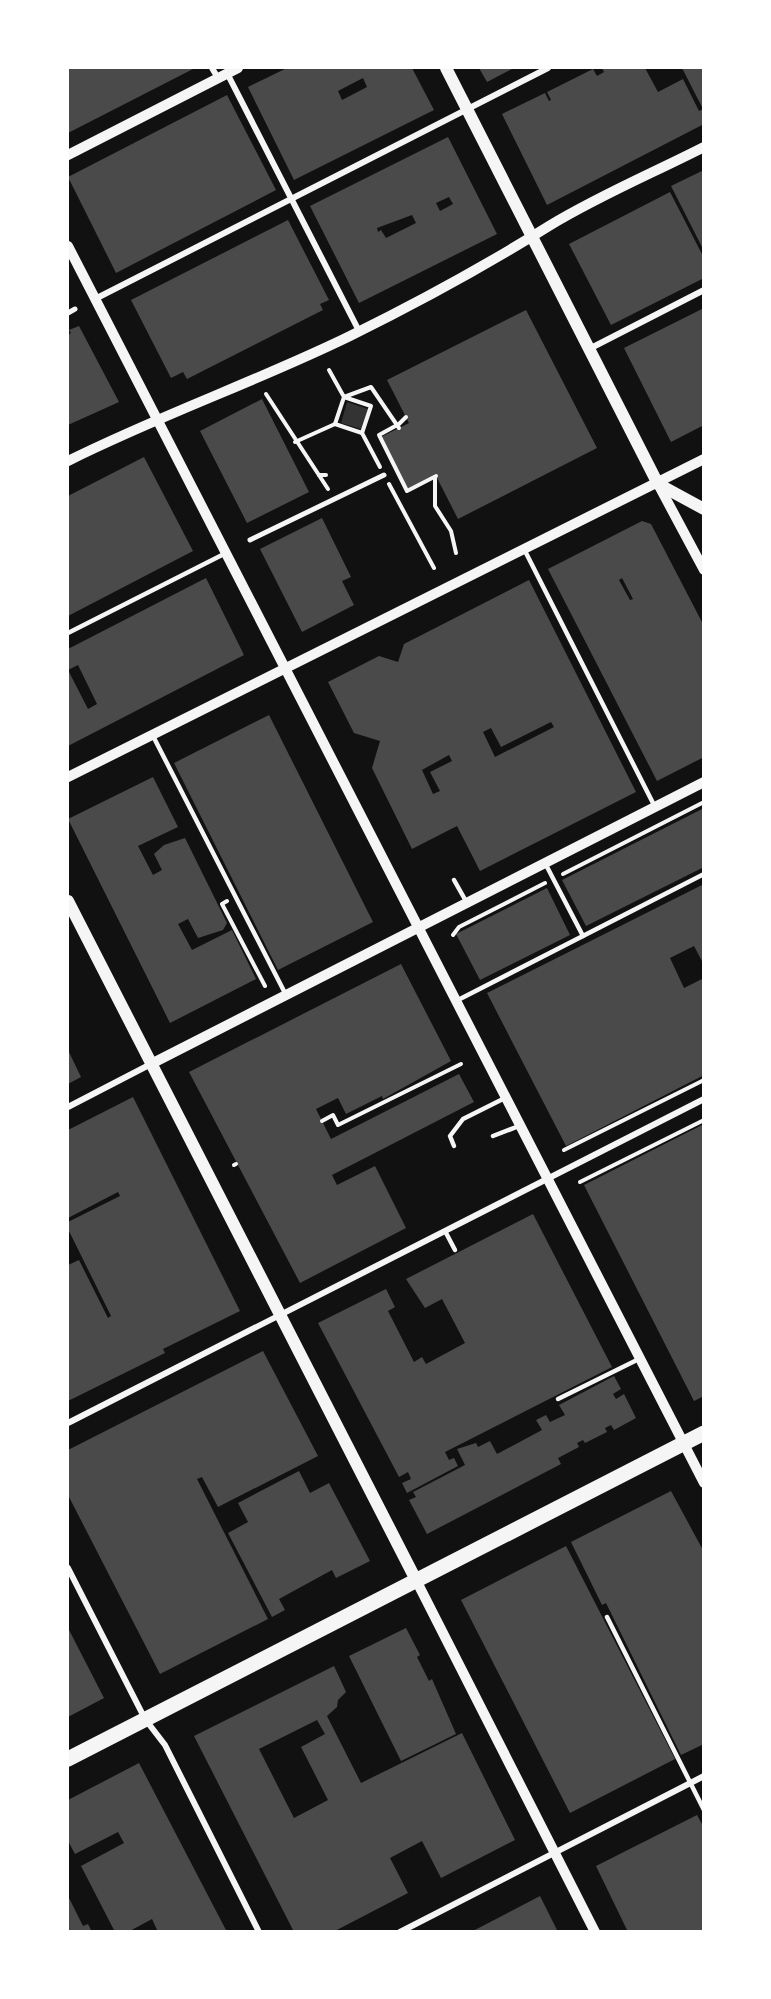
<svg xmlns="http://www.w3.org/2000/svg" width="771" height="1999" font-family="'Roboto Condensed',sans-serif">
  <style>
    .water { fill: #333 }
    .building { fill: #4a4a4a; fill-rule: evenodd }
    .lines { fill: none; stroke-linecap: round; stroke-linejoin: round }
    .path { stroke: #f5f5f5; stroke-width: 4 }
    .service { stroke: #f5f5f5; stroke-width: 4.5 }
    .pedestrian { stroke: #f5f5f5; stroke-width: 5 }
    .minor { stroke: #f5f5f5; stroke-width: 6 }
    .tertiary { stroke: #f5f5f5; stroke-width: 10 }
    .secondary { stroke: #f5f5f5; stroke-width: 12 }
    .primary { stroke: #f5f5f5; stroke-width: 15 }
  </style>
  <rect width="100%" height="100%" fill="#111"/>
  <path class="water" d="M 347,402 L 368,409 L 361,429 L 341,423 Z"/>
  <g class="building">
    <path d="M 68,68 L 195,68 L 68,133 Z"/>
    <path d="M 287,68 L 412,68 L 434,110 L 294,180 L 248,87 ZM 363,78 L 367,87 L 342,100 L 338,91 Z"/>
    <path d="M 479,68 L 514,68 L 487,82 Z"/>
    <path d="M 602,68 L 645,68 L 658,92 L 683,79 L 699,111 L 703,109 L 682,68 L 704,68 L 704,124 L 547,205 L 502,114 L 545,93 L 549,101 L 551,100 L 547,92 L 593,69 L 597,76 L 604,72 Z"/>
    <path d="M 227,95 L 276,190 L 116,273 L 68,177 Z"/>
    <path d="M 448,137 L 497,234 L 359,303 L 310,206 ZM 449,197 L 453,204 L 440,211 L 436,203 ZM 412,215 L 416,223 L 386,238 L 381,230 L 378,232 L 377,228 Z"/>
    <path d="M 704,170 L 704,251 L 671,186 Z"/>
    <path d="M 670,192 L 704,258 L 704,278 L 611,325 L 569,244 Z"/>
    <path d="M 288,220 L 329,300 L 320,304 L 323,310 L 187,379 L 183,372 L 171,378 L 131,300 Z"/>
    <path d="M 704,308 L 704,425 L 671,442 L 624,348 Z"/>
    <path d="M 526,310 L 597,448 L 458,519 L 435,474 L 407,489 L 381,437 L 409,423 L 387,380 Z"/>
    <path d="M 79,326 L 119,402 L 68,425 L 68,335 L 71,333 L 69,330 Z"/>
    <path d="M 262,399 L 309,492 L 247,523 L 200,431 Z"/>
    <path d="M 144,457 L 193,551 L 68,616 L 68,496 Z"/>
    <path d="M 322,518 L 351,577 L 342,581 L 354,605 L 302,632 L 260,549 Z"/>
    <path d="M 642,521 L 651,524 L 704,626 L 704,757 L 657,781 L 548,569 ZM 622,578 L 633,599 L 630,600 L 619,580 Z"/>
    <path d="M 206,578 L 244,655 L 68,746 L 68,649 ZM 78,665 L 97,704 L 88,709 L 68,670 Z"/>
    <path d="M 529,580 L 636,792 L 480,871 L 457,826 L 412,849 L 372,768 L 380,741 L 354,733 L 328,682 L 379,656 L 398,662 L 404,644 ZM 551,722 L 554,727 L 495,757 L 483,732 L 491,728 L 501,747 ZM 449,755 L 452,761 L 430,772 L 440,791 L 433,794 L 422,770 Z"/>
    <path d="M 269,715 L 373,922 L 278,970 L 174,763 Z"/>
    <path d="M 153,777 L 178,827 L 138,846 L 153,875 L 162,870 L 154,854 L 164,845 L 185,838 L 227,923 L 223,930 L 198,938 L 188,919 L 178,924 L 192,950 L 232,930 L 256,979 L 170,1023 L 68,819 Z"/>
    <path d="M 704,808 L 704,867 L 586,926 L 562,880 Z"/>
    <path d="M 704,884 L 704,965 L 694,946 L 670,958 L 684,988 L 704,978 L 704,1075 L 566,1146 L 487,993 Z"/>
    <path d="M 547,888 L 570,935 L 480,980 L 456,934 Z"/>
    <path d="M 401,964 L 451,1061 L 383,1099 L 382,1096 L 346,1114 L 338,1098 L 316,1109 L 331,1139 L 459,1074 L 474,1102 L 332,1175 L 337,1185 L 375,1166 L 406,1228 L 300,1283 L 189,1072 Z"/>
    <path d="M 68,1050 L 81,1077 L 68,1084 Z"/>
    <path d="M 133,1097 L 240,1311 L 163,1349 L 165,1353 L 68,1401 L 68,1265 L 79,1260 L 108,1318 L 111,1316 L 68,1229 L 68,1222 L 120,1196 L 118,1192 L 68,1218 L 68,1130 Z"/>
    <path d="M 704,1124 L 704,1396 L 694,1401 L 584,1185 Z"/>
    <path d="M 533,1214 L 612,1367 L 445,1452 L 449,1460 L 454,1458 L 458,1466 L 407,1493 L 402,1483 L 411,1479 L 408,1472 L 399,1477 L 318,1323 L 386,1289 L 395,1307 L 388,1311 L 414,1362 L 422,1357 L 426,1364 L 465,1343 L 442,1299 L 425,1308 L 406,1279 Z"/>
    <path d="M 263,1351 L 318,1456 L 218,1507 L 202,1477 L 197,1479 L 268,1619 L 160,1674 L 68,1495 L 68,1450 Z"/>
    <path d="M 614,1376 L 621,1389 L 613,1394 L 616,1399 L 624,1394 L 636,1418 L 614,1430 L 611,1425 L 605,1428 L 607,1432 L 585,1443 L 583,1440 L 577,1443 L 579,1447 L 558,1458 L 561,1464 L 427,1534 L 409,1500 L 416,1497 L 413,1492 L 465,1465 L 457,1449 L 476,1443 L 478,1447 L 490,1441 L 497,1454 L 542,1430 L 536,1420 L 546,1415 L 550,1422 L 565,1415 L 559,1405 Z"/>
    <path d="M 299,1471 L 310,1493 L 329,1483 L 370,1561 L 336,1578 L 332,1570 L 279,1599 L 285,1610 L 272,1617 L 228,1533 L 248,1522 L 238,1503 Z"/>
    <path d="M 671,1491 L 704,1552 L 704,1744 L 681,1755 L 606,1603 L 602,1605 L 571,1542 Z"/>
    <path d="M 566,1546 L 675,1759 L 570,1813 L 461,1600 Z"/>
    <path d="M 68,1628 L 104,1698 L 68,1717 Z"/>
    <path d="M 406,1628 L 420,1655 L 417,1657 L 429,1681 L 432,1679 L 456,1734 L 401,1761 L 349,1656 Z"/>
    <path d="M 334,1666 L 346,1692 L 338,1700 L 337,1707 L 327,1716 L 361,1783 L 462,1733 L 515,1840 L 441,1878 L 422,1841 L 390,1858 L 408,1893 L 333,1932 L 294,1932 L 194,1736 ZM 317,1720 L 325,1734 L 301,1747 L 328,1800 L 294,1818 L 259,1749 Z"/>
    <path d="M 139,1763 L 227,1932 L 158,1932 L 152,1919 L 128,1932 L 115,1932 L 81,1866 L 124,1843 L 118,1832 L 75,1854 L 68,1841 L 68,1800 Z"/>
    <path d="M 697,1815 L 704,1828 L 704,1932 L 628,1932 L 596,1866 Z"/>
    <path d="M 68,1896 L 83,1926 L 88,1924 L 92,1932 L 68,1932 Z"/>
    <path d="M 540,1896 L 558,1932 L 471,1932 Z"/>
  </g>
  <g class="lines">
    <g class="path">
      <path d="M 329,370 L 344,397 L 371,406 L 362,433 L 335,424 L 344,397"/>
      <path d="M 266,394 L 328,489"/>
      <path d="M 344,397 L 371,387 L 399,428"/>
      <path d="M 406,417 L 399,424 L 379,435 L 407,491 L 436,476"/>
      <path d="M 362,433 L 380,467"/>
      <path d="M 295,442 L 335,424"/>
      <path d="M 319,475 L 326,475"/>
      <path d="M 435,477 L 435,506 L 451,531 L 456,553"/>
      <path d="M 389,484 L 434,568"/>
      <path d="M 563,874 L 704,802"/>
      <path d="M 227,901 L 222,904 L 265,986"/>
      <path d="M 453,935 L 459,927 L 545,883"/>
      <path d="M 322,1121 L 333,1115 L 338,1125 L 461,1064"/>
      <path d="M 564,1150 L 704,1080"/>
      <path d="M 234,1165 L 236,1164"/>
      <path d="M 580,1182 L 704,1120"/>
    </g>
    <g class="service">
      <path d="M 525,551 L 655,807"/>
      <path d="M 68,633 L 226,553"/>
      <path d="M 153,736 L 286,995"/>
      <path d="M 545,863 L 583,936"/>
      <path d="M 454,880 L 467,903"/>
      <path d="M 458,1000 L 704,874"/>
      <path d="M 493,1136 L 519,1126"/>
      <path d="M 454,1146 L 450,1136 L 463,1119 L 505,1098"/>
      <path d="M 445,1231 L 455,1250"/>
      <path d="M 558,1399 L 639,1359"/>
      <path d="M 607,1617 L 704,1810"/>
    </g>
    <g class="pedestrian">
      <path d="M 68,313 L 75,309"/>
      <path d="M 250,540 L 384,475"/>
    </g>
    <g class="minor">
      <path d="M 212,68 L 218,78"/>
      <path d="M 227,73 L 359,331"/>
      <path d="M 95,299 L 548,68"/>
      <path d="M 589,349 L 704,290"/>
      <path d="M 68,1107 L 151,1064"/>
      <path d="M 68,1423 L 704,1099"/>
      <path d="M 68,1568 L 145,1719 L 165,1745 L 259,1932"/>
      <path d="M 400,1932 L 704,1776"/>
    </g>
    <g class="tertiary">
      <path d="M 68,155 L 238,68"/>
      <path d="M 68,246 L 704,1483"/>
      <path d="M 68,461 C 160,415 258,381 350,336 C 419,302 485,266 549,226 C 598,196 653,173 704,147"/>
      <path d="M 658,484 L 704,570"/>
      <path d="M 68,777 L 704,459"/>
      <path d="M 151,1064 L 704,782"/>
      <path d="M 416,1580 L 595,1932"/>
    </g>
    <g class="secondary">
      <path d="M 446,68 L 658,484 L 704,509"/>
      <path d="M 68,901 L 416,1580"/>
    </g>
    <path class="primary" d="M 68,1759 L 704,1433"/>
  </g>
  <rect width="771" height="1999" fill="none" stroke="#ffffff" stroke-width="138"/>
</svg>
